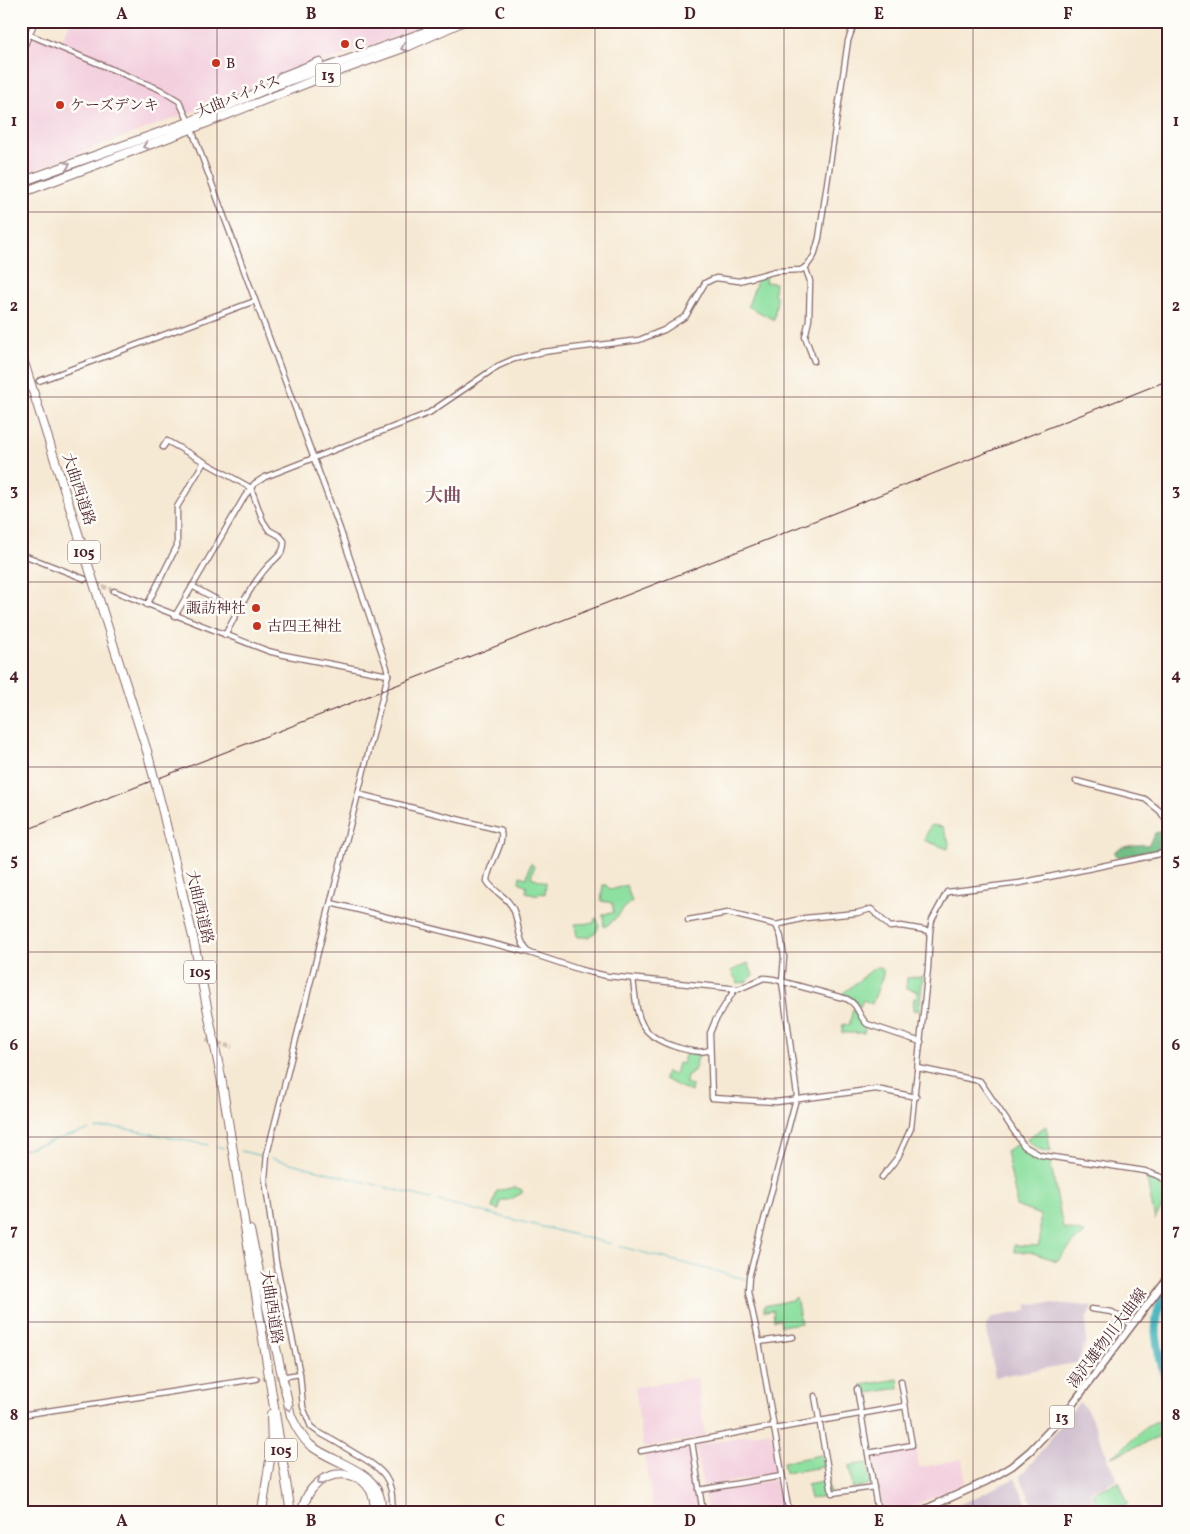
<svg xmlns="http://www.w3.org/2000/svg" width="1190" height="1534" font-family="Vollkorn,'Noto Serif JP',serif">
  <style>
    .built { fill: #f3cfde }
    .industrial { fill: #cfbdce }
    .green { fill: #8ee0a1; stroke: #6c8066 }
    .forest { fill: #72be87; stroke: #5e6e59 }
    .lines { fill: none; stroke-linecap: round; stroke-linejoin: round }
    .stream { stroke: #45b5be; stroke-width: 1 }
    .river { stroke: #45b5be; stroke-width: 9 }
    .street-tunnel { stroke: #d4c1b1; stroke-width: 4.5; stroke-dasharray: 4.5 2; stroke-linecap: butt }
    .street-casing { stroke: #866666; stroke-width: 7 }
    .primary-casing { stroke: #866666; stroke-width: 9 }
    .highway-casing { stroke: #866666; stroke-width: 10 }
    .street { stroke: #fff; stroke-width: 4.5 }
    .primary { stroke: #fff; stroke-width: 6 }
    .highway { stroke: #fff; stroke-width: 8 }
    .rail { stroke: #4a1f2b; stroke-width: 1 }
    .highway-bridge-casing { stroke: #866666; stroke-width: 10; stroke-linecap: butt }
    .highway-bridge { stroke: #fff; stroke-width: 8 }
    .oneway { stroke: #ae9aa0 }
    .grid { fill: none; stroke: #4a1f2b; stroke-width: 1; stroke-opacity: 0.55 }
    .poi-dot { fill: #c8321e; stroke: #fdfcf7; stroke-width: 2 }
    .labels { text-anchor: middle; stroke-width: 5; stroke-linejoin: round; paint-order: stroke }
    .shield { fill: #fdfcf7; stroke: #806168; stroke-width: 1 }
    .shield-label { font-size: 14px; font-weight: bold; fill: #4a1f2b }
    .poi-label { font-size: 15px; fill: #4a1f2b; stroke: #fdfcf7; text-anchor: start }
    .street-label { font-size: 15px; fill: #4a1f2b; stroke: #fdfcf7 }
    .quarter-label { font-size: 18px; font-weight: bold; fill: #834e61; stroke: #fdfcf7 }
    .neatline { fill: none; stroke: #4a1f2b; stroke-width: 2 }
    .grid-label { font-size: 16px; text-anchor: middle; font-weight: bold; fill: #4a1f2b }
  </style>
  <rect width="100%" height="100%" fill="#fdfcf7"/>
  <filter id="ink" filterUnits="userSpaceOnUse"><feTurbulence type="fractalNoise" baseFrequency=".02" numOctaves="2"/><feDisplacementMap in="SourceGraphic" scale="10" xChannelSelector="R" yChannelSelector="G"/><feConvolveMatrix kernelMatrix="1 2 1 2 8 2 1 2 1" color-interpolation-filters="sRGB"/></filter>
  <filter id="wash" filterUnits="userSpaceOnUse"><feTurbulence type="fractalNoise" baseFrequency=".0096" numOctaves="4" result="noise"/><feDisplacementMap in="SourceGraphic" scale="20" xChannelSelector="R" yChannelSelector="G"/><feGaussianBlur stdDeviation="1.12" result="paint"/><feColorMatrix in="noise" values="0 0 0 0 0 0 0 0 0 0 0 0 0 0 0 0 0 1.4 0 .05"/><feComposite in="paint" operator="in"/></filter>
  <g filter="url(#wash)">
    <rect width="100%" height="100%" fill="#f6e9d3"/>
    <g class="built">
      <path d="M 71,21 L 437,21 L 21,175 L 21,62 L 34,33 L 61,42 Z"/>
      <path d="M 697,1378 L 705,1437 L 643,1448 L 635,1387 Z"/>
      <path d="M 771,1431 L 771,1437 L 775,1441 L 779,1473 L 703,1487 L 696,1445 Z"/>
      <path d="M 688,1446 L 699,1513 L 654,1513 L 644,1454 Z"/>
      <path d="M 916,1446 L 919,1468 L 962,1459 L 965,1481 L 959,1485 L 899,1513 L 883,1513 L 874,1453 Z"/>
      <path d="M 781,1479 L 787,1513 L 708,1513 L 704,1492 Z"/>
    </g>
    <g class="industrial">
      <path d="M 1046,1303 L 1093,1306 L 1086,1319 L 1086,1341 L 1080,1357 L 1076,1363 L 995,1377 L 986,1324 L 993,1317 L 1023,1312 L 1027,1310 L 1028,1304 Z"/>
      <path d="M 1079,1402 L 1085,1407 L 1092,1419 L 1117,1480 L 1090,1492 L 1098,1513 L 1036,1513 L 1020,1476 L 1034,1460 Z"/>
      <path d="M 1015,1478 L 1031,1513 L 940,1513 L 978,1496 Z"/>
    </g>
    <g class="green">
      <path d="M 766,276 L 765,282 L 775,283 L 774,293 L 777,298 L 774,320 L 748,306 L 758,278 Z"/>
      <path d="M 931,825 L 943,827 L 949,843 L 948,849 L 924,840 Z"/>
      <path d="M 530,864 L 532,864 L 534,867 L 531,877 L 546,882 L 545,894 L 539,893 L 538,895 L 526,892 L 527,886 L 519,882 L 520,876 L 527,878 Z"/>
      <path d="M 603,885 L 606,885 L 611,890 L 626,885 L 632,901 C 619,910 619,919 604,927 L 603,914 L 613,913 L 613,903 L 601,901 Z"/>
      <path d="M 595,918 L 597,919 L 599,925 L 597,931 L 589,937 L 577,937 L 575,924 L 594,923 Z"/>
      <path d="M 748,963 L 753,975 L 746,982 L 738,983 L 731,971 Z"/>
      <path d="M 878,967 L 881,968 L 883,970 L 883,975 L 872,1004 L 863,1000 L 860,1007 L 853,999 L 842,994 L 873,969 Z"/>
      <path d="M 923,976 L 919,1011 L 913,1010 L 914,998 L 916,998 L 917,991 L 906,988 L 907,978 Z"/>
      <path d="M 853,1009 L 855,1010 L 858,1020 L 866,1025 L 864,1033 L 842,1033 L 843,1024 L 849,1025 Z"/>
      <path d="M 686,1053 L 699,1054 L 694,1071 L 691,1071 L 691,1074 L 687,1075 L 686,1084 L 692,1085 L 691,1092 L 664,1079 L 666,1072 L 675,1075 L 678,1063 L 682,1064 Z"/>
      <path d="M 1046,1126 L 1051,1152 L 1038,1149 L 1026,1139 Z"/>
      <path d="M 1019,1143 L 1027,1151 L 1050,1160 L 1063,1228 L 1085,1233 L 1082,1235 L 1082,1237 L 1079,1237 L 1057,1261 L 1030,1252 L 1015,1252 L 1014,1245 L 1038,1246 L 1040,1240 L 1040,1215 L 1016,1206 L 1016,1198 L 1006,1151 Z"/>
      <path d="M 1146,1175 L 1162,1180 L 1169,1187 L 1169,1199 L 1159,1212 L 1155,1220 Z"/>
      <path d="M 515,1187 L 522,1190 L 522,1193 L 509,1200 L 501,1200 L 499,1210 L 492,1208 L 497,1191 Z"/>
      <path d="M 796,1297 L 801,1323 L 781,1326 L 780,1319 L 774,1320 L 773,1310 L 764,1311 L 764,1306 L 793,1300 Z"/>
      <path d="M 898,1379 L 899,1388 L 863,1394 L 862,1385 Z"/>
      <path d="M 1162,1420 L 1165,1435 L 1111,1457 L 1121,1450 L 1146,1427 Z"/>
      <path d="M 821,1455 L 823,1467 L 785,1473 L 783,1462 Z"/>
      <path d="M 867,1463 L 870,1481 L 869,1485 L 853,1488 L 849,1466 Z"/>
      <path d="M 827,1481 L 830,1495 L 810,1499 L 807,1485 Z"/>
      <path d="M 1119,1482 L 1128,1503 L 1106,1513 L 1101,1513 L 1092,1493 Z"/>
    </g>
    <path class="forest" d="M 1162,831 L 1167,835 C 1168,841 1166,845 1161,849 L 1119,857 L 1115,855 L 1114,852 C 1122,846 1136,844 1147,845 L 1150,842 L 1155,833 Z"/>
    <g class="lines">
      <g class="stream">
        <path d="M 96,1129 L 110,1127 L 121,1128 L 208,1145"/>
        <path d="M 216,1146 L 223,1148"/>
        <path d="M 21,1150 L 88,1130"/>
        <path d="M 241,1151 L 262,1156"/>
        <path d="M 271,1158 L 431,1199"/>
        <path d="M 439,1201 L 611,1244"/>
        <path d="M 618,1246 L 745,1279"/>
      </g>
      <path class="river" d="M 1169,1286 C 1145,1325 1160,1352 1169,1393"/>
    </g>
  </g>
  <g filter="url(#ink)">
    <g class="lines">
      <g class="street-tunnel">
        <path d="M 85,579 L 114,591"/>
        <path d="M 206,1040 L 232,1047"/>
        <path d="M 256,1379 L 284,1376"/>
      </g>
      <g class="street-casing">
        <g id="street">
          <path d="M 30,35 L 159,89 L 179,101 L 189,122 L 340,529 L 387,668 L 388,675 L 267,1154 L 265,1178 L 276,1262 L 300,1374 L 303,1407 L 311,1427 L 318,1432 C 331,1439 343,1446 356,1454 C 383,1469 395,1479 392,1513"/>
          <path d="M 21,54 L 35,21"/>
          <path d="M 805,267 L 810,281 L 809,320 L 805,337 L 814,361"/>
          <path d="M 39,381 L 255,301"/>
          <path d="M 21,388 L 24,387"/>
          <path d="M 163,447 L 167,441 L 251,488 L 263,521 L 269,530 L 280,536 L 284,541 C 285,553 276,558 268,566 C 250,586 238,612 225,635"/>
          <path d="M 21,554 L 85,579"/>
          <path d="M 192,586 L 221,602"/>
          <path d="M 114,591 L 268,651 L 284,655 L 388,675"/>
          <path d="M 147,605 L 177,546 L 177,507 L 204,462"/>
          <path d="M 175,616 L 245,496 L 254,484 L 265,477 L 429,413 L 498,366 L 514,359 L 543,352 L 639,340 L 664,330 L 686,316 L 705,283 L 711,280 L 716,278 L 739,281 L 776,271 L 801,270 L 806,267 L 814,256 L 819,238 L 848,41 L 855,21"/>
          <path d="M 1076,781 L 1145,799 L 1160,811 L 1169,825"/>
          <path d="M 358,794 L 500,830 C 507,841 487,867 487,881 C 494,893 509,897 514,911 C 519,924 518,942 529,952"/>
          <path d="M 331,903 L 530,953 L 581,970 L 607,976 L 739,989 L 764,978 L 773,979 L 847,999 C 859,1005 858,1016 867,1024 L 921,1042"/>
          <path d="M 688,920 L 728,913 L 776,925 L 805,918 L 857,913 L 871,909 L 890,927 L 901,926 L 930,931"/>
          <path d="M 776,925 L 781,937 L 784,957 L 782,982 L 797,1095 L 749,1277 L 748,1291 L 759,1342 L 789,1513"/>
          <path d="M 633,979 C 638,1016 635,1034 676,1047 C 687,1050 698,1054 710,1050"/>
          <path d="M 735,989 L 715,1021 L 710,1033 L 712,1098 L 776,1102 L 876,1089 L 916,1097"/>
          <path d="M 918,1068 L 980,1081 L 1024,1146 L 1040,1155 L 1145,1171 L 1161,1177 L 1169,1184"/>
          <path d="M 882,1177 L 898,1157 L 911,1128 L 928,968 L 930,931 L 932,920 L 947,892 L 1020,883 L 1169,852"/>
          <path d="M 1091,1309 L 1112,1312 L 1132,1325"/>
          <path d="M 759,1342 L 793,1337"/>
          <path d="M 287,1376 L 300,1374"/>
          <path d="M 857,1389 L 878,1513"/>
          <path d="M 815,1396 L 832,1493 L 874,1487"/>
          <path d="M 21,1415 L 256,1379"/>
          <path d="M 774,1429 L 905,1406"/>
          <path d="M 692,1442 L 703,1513"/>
          <path d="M 641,1451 L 774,1426"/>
          <path d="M 868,1453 L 912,1445 L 901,1381"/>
          <path d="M 699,1490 L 782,1476"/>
        </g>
      </g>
      <g class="primary-casing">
        <path id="primary" d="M 917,1513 L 987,1481 L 1012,1466 L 1030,1451 L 1065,1414 L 1169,1276"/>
      </g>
      <g class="highway-casing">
        <g id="highway">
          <path d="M 274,86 L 281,77 L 319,62"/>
          <path d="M 21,182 L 189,122 L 274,86 L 453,22"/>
          <path d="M 21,193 L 191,129 L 325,76 L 409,46 L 464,21"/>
          <path d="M 21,353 L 147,751"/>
          <path d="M 162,808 L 193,937 L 221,1077 L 291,1513"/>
          <path d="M 250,1230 L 291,1416 C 296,1427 301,1437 310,1445 C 336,1466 385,1470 381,1513"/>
          <path d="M 260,1513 L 263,1505 L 272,1447 L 271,1414"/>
          <path d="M 302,1513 C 310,1458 381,1465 374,1513"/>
        </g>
      </g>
      <use href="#street" class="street"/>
      <use href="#primary" class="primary"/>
      <use href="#highway" class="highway"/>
      <path class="rail" d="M 21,832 L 673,577 L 1169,380"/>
      <g class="highway-bridge-casing">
        <path id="highway-bridge" d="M 147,751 L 162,808"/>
      </g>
      <use href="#highway-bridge" class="highway-bridge"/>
    </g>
    <defs><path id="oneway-chevron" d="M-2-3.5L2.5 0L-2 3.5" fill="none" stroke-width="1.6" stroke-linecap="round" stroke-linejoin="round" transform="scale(1.25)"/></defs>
    <g class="oneway">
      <use href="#oneway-chevron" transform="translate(404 48) rotate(160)"/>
      <use href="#oneway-chevron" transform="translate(146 146) rotate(159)"/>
      <use href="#oneway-chevron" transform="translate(67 165) rotate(-20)"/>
      <use href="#oneway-chevron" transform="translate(289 1408) rotate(75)"/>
      <use href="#oneway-chevron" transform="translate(320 1482) rotate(143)"/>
    </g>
  </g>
  <path class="grid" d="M 217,21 L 217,1513M 406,21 L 406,1513M 595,21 L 595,1513M 784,21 L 784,1513M 973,21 L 973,1513M 21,212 L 1169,212M 21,397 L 1169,397M 21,582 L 1169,582M 21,767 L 1169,767M 21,952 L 1169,952M 21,1137 L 1169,1137M 21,1322 L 1169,1322"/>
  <g class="poi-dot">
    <circle cx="345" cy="44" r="5"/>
    <circle cx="216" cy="63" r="5"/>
    <circle cx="60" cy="105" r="5"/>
    <circle cx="256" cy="608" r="5"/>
    <circle cx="257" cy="626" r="5"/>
  </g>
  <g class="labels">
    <g class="shield">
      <rect x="315.5" y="63.5" width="25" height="23" rx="4"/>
      <rect x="68" y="540.5" width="32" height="23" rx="4"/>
      <rect x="184" y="960.5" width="32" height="23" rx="4"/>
      <rect x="1049.5" y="1405.5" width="25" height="23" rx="4"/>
      <rect x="265" y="1438.5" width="32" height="23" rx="4"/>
    </g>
    <g class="shield-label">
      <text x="328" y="80">13</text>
      <text x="84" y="557">105</text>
      <text x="200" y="977">105</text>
      <text x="1062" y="1422">13</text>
      <text x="281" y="1455">105</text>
    </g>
    <g class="poi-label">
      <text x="355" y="49">C</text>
      <text x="226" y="68">B</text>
      <text x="70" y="110">ケーズデンキ</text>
      <text x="246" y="613" text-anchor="end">諏訪神社</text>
      <text x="267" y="631">古四王神社</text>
    </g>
    <g class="street-label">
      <text transform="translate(238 96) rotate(-22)" y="5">大曲バイパス</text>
      <text transform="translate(79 489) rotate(72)" y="5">大曲西道路</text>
      <text transform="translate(200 907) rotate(77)" y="5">大曲西道路</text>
      <text transform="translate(272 1307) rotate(81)" y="5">大曲西道路</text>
      <text transform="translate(1107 1338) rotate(-53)" y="5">湯沢雄物川大曲線</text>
    </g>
    <g class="quarter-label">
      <text x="443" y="501">大曲</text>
    </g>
  </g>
  <rect width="1190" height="1534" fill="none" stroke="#fdfcf7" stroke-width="55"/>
  <rect x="28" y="28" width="1134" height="1478" class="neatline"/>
  <g class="grid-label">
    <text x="122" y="19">A</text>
    <text x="311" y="19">B</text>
    <text x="500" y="19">C</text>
    <text x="690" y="19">D</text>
    <text x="879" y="19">E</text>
    <text x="1068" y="19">F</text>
    <text x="14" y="126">1</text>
    <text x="1176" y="126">1</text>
    <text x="14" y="311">2</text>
    <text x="1176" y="311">2</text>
    <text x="14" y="495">3</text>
    <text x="1176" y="495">3</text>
    <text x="14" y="680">4</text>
    <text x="1176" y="680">4</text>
    <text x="14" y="865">5</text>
    <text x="1176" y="865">5</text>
    <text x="14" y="1050">6</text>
    <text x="1176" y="1050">6</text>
    <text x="14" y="1235">7</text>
    <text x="1176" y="1235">7</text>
    <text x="14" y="1420">8</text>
    <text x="1176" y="1420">8</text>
    <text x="122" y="1526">A</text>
    <text x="311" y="1526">B</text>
    <text x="500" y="1526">C</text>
    <text x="690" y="1526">D</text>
    <text x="879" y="1526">E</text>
    <text x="1068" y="1526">F</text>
  </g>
</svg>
